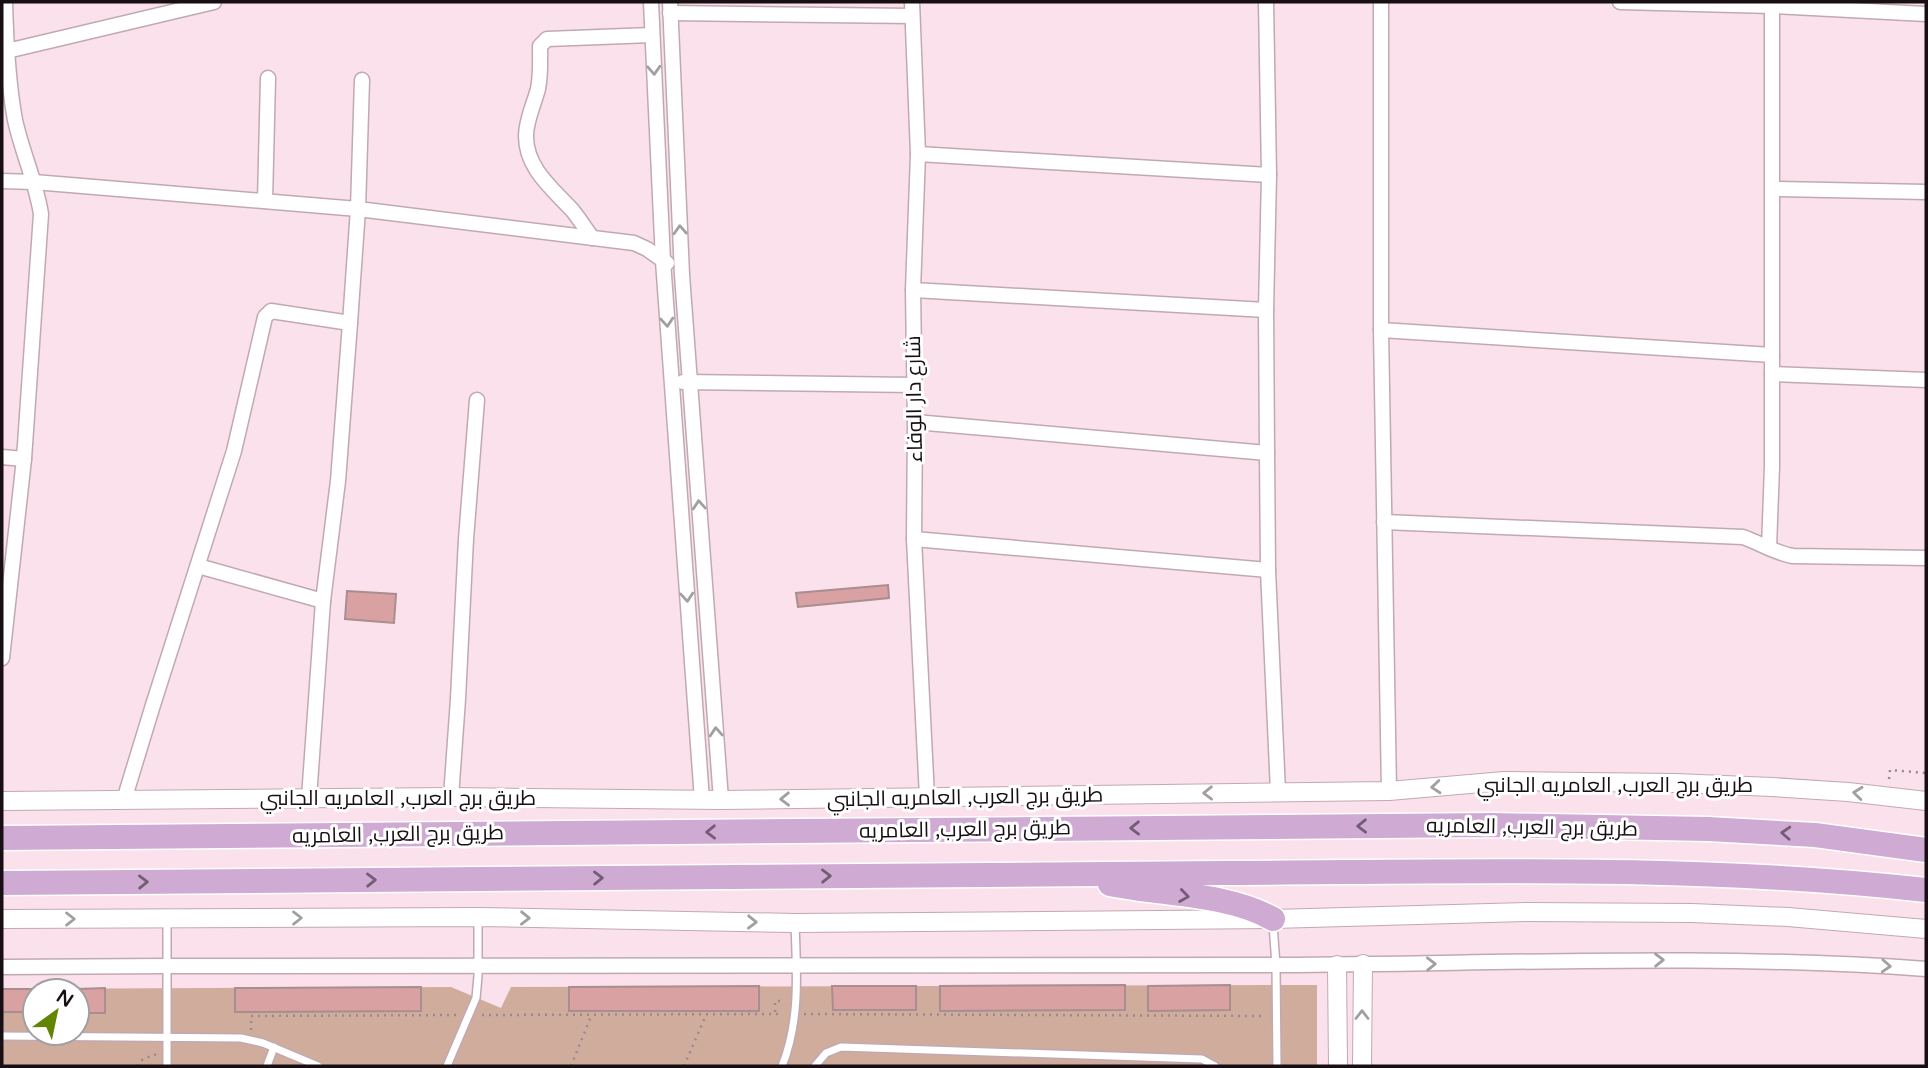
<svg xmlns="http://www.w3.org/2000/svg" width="1928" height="1068" font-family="'Varela Round',Cairo,sans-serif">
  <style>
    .pitch { fill: #d0ac9c; fill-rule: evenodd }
    .building { fill: #daa1a3; stroke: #a88e8f; stroke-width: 2 }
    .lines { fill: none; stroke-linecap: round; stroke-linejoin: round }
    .service-casing { stroke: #c1a9b4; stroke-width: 10 }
    .minor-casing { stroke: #c1a9b4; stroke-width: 17 }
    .tertiary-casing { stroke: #c1a9b4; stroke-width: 20 }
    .trunk-casing { stroke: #fff; stroke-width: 27 }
    .path { stroke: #9a8991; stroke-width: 2.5; stroke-dasharray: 2 5; stroke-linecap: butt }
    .service { stroke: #fff; stroke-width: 7 }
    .minor { stroke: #fff; stroke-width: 14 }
    .tertiary { stroke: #fff; stroke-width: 18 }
    .trunk { stroke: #cfabd4; stroke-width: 24 }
    .oneway { stroke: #a29fa1 }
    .oneway2 { stroke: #735d74 }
    .labels { text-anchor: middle; stroke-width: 6; stroke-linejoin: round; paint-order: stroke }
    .street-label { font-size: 21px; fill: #170f13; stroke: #fff }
  </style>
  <rect width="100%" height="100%" fill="#fae1ec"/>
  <path class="pitch" d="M 1317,985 L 1317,1066 L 2,1066 L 2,989 L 451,987 L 501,1008 L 511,987 ZM 35,991 L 77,991 L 77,1033 L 35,1033 Z"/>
  <g class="building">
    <path d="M 888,585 L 889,598 L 798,607 L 796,593 Z"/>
    <path d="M 347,591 L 396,594 L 394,623 L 345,619 Z"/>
    <path d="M 1125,985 L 1125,1010 L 940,1011 L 940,986 Z"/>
    <path d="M 1230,985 L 1230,1010 L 1148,1011 L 1148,986 Z"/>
    <path d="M 759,986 L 759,1011 L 569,1011 L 569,987 Z"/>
    <path d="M 832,986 L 916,986 L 916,1010 L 833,1010 Z"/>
    <path d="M 421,987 L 421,1011 L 235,1012 L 235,988 Z"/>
    <path d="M 105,988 L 105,1013 L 77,1013 L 77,989 Z"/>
    <rect x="2" y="989" width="33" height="23"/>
  </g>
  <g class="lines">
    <g class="service-casing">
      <g id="service">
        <path d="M 1273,924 L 1276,965 L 1277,1066"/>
        <path d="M 2,1036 L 241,1038 L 263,1043 L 318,1066"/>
        <path d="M 167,1066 L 167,920"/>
        <path d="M 267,1066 L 274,1047"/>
        <path d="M 447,1066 L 476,998 L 478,976 L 478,919"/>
        <path d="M 782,1066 C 800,1022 797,973 795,925"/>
        <path d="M 815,1066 L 826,1053 L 841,1047 L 1202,1059 L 1215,1066"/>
      </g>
    </g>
    <g class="minor-casing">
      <g id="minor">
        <path d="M 651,2 L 663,261 L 702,800"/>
        <path d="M 670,2 L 682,275 L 721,800"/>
        <path d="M 912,2 L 918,154 L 913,290 L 915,422 L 914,539 L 927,797"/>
        <path d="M 1266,2 L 1269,175 L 1266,310 L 1267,453 L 1268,570 L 1278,792"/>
        <path d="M 1381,2 L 1381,330 L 1389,791"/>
        <path d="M 1620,2 L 1772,6 L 1926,14"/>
        <path d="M 670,13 L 912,16"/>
        <path d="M 7,51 L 214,2"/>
        <path d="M 918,154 L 1269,175"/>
        <path d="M 2,181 L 34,182 L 358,209 L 634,243 L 647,249 L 667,263"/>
        <path d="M 1773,189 L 1926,192"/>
        <path d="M 265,201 L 268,78"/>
        <path d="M 592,238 C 586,229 580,220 573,211 C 553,189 526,169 526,136 C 526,120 534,104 538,89 C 541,74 540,61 540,46 L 547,39 L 652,35"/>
        <path d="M 913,290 L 1266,310"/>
        <path d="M 1381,330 L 1772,355"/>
        <path d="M 1772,374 L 1926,380"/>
        <path d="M 683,382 L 914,385"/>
        <path d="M 915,422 L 1267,453"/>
        <path d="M 2,457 L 24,459"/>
        <path d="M 1384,522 L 1743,537 C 1760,543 1775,553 1793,556 L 1926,558"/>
        <path d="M 914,539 L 1268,570"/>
        <path d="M 1769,548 L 1772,466 L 1772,2"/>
        <path d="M 198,566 L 323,601"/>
        <path d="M 2,658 L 24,459 L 41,214 C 36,182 22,152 15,120 C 8,82 6,41 5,2"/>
        <path d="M 451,797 L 458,699 L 466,539 L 477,400"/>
        <path d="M 309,798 L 323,601 L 338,481 L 350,323 L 358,209 L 362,80"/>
        <path d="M 124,800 L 153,705 L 234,451 L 265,317 L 271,311 L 350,323"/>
        <path d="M 2,967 L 167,966 C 539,965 910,965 1281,965 C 1496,964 1711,953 1926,969"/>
      </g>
    </g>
    <g class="tertiary-casing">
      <g id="tertiary">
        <path d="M 2,801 L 451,797 L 721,800 L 1389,791 L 1504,781 L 1675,783 L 1772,787 L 1848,792 L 1926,801"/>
        <path d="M 2,919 L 478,917 L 795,923 L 1273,919 L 1526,912 L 1692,913 L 1788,917 L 1926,929"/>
        <path d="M 1337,965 L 1338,1066"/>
        <path d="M 1362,1066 L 1363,964"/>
      </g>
    </g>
    <g class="trunk-casing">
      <g id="trunk">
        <path d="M 2,838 L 1492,825 L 1708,829 L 1815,835 L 1926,850"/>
        <path d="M 2,883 C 408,881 814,874 1221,873 C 1455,872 1693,864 1926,890"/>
        <path d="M 1110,884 C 1163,895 1227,893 1273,919"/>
      </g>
    </g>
    <g class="path">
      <path d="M 1889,779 L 1890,770 L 1926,773"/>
      <path d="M 775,1012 L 775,1001 L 785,1001"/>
      <path d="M 804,1014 L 1266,1016"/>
      <path d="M 482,1015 L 783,1014"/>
      <path d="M 251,1030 L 251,1016 L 458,1015"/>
      <path d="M 137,1066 L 143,1059 L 157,1054"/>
      <path d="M 571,1066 L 592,1014"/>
      <path d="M 684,1066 L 706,1015"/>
    </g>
    <use href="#service" class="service"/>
    <use href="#minor" class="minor"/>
    <use href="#tertiary" class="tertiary"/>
    <use href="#trunk" class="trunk"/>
  </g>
  <defs><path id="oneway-chevron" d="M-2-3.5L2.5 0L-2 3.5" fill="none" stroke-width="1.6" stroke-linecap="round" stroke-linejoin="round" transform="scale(1.75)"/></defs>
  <g class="oneway">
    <use href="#oneway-chevron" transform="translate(654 70) rotate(87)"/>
    <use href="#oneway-chevron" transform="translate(680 230) rotate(-93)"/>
    <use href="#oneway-chevron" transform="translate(667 322) rotate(86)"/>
    <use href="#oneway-chevron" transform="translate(699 505) rotate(-94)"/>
    <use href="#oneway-chevron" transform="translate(687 597) rotate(86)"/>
    <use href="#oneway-chevron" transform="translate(716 732) rotate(-94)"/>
    <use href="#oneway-chevron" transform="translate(1436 787) rotate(175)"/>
    <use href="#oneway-chevron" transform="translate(1208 793) rotate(179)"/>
    <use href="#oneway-chevron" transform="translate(1858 793) rotate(-174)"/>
    <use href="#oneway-chevron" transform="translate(785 799) rotate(179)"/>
    <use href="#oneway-chevron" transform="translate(297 918)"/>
    <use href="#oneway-chevron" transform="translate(525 918) rotate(1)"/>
    <use href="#oneway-chevron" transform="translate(70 919)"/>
    <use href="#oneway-chevron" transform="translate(752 922) rotate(1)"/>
    <use href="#oneway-chevron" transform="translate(1659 960) rotate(-1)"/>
    <use href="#oneway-chevron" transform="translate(1431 964) rotate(-1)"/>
    <use href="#oneway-chevron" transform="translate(1886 966) rotate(3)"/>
    <use href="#oneway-chevron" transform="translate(1362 1015) rotate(-90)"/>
  </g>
  <g class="oneway2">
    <use href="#oneway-chevron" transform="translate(1362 826) rotate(179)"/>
    <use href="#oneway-chevron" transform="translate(1135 828) rotate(179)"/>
    <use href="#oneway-chevron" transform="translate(711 832) rotate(179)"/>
    <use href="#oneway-chevron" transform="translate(1786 833) rotate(-177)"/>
    <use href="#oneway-chevron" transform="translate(826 876) rotate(-1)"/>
    <use href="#oneway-chevron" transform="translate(598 878) rotate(-1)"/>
    <use href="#oneway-chevron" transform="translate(371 880) rotate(-1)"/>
    <use href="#oneway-chevron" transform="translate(143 882) rotate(-1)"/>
    <use href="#oneway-chevron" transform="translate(1184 896) rotate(8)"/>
  </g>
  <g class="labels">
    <g class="street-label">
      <text transform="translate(914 399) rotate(-91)" y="7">شارع دار الوفاء</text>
      <text x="1615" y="792">طريق برج العرب, العامريه الجانبي</text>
      <text transform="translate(965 797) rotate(-1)" y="7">طريق برج العرب, العامريه الجانبي</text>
      <text x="398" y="805">طريق برج العرب, العامريه الجانبي</text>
      <text transform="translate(1532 827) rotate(1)" y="7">طريق برج العرب, العامريه</text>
      <text transform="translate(965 829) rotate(-1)" y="7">طريق برج العرب, العامريه</text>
      <text transform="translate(398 834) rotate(-1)" y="7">طريق برج العرب, العامريه</text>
    </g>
  </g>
  <rect width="1928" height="1068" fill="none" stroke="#170f13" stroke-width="7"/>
  <g transform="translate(56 1012) rotate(33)"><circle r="33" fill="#ffffff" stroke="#a29fa1" stroke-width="2"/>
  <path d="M0-5L12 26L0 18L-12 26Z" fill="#628503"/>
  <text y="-10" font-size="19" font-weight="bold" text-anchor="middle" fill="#170f13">N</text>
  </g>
</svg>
